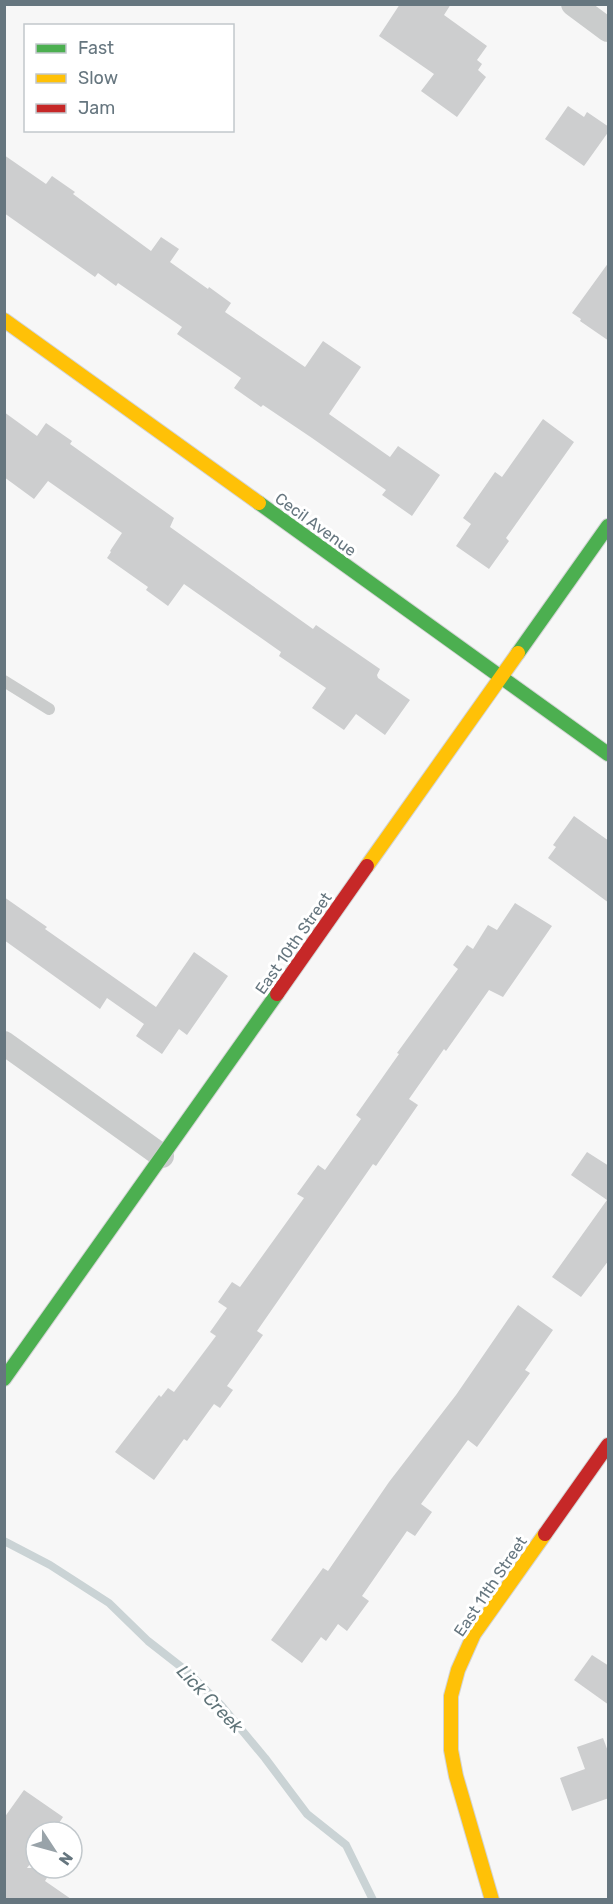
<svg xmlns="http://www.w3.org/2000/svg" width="613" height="1904" font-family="Rubik,sans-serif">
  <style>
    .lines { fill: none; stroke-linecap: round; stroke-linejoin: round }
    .stream { stroke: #cad3d5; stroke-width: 8 }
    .building { fill: #cdcecf }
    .fast-casing { stroke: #d3d4d5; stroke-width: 16 }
    .slow-casing { stroke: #d3d4d5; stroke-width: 16 }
    .jam-casing { stroke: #d3d4d5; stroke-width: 16 }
    .lane { stroke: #cacccc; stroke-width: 12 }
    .street { stroke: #cacccc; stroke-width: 24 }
    .fast { stroke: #4caf50; stroke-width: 14 }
    .slow { stroke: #ffc107; stroke-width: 14 }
    .jam { stroke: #c62828; stroke-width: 14 }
    .labels { text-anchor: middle; stroke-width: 6; stroke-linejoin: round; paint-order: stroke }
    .street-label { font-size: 16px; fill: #66767f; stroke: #fff }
    .water-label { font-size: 18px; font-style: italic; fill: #607479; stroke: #fff }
  </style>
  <rect width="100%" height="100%" fill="#f7f7f7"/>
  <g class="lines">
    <path class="stream" d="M 4,1541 L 50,1565 L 109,1603 L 148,1641 L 189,1673 L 221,1705 L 265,1758 L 307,1814 L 346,1845 L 373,1900"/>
  </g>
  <g class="building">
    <path d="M 400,4 L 451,4 L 444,15 L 487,46 L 477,60 L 482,64 L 478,70 L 486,77 L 457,117 L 421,91 L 434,74 L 379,36 Z"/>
    <path d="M 568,106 L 584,117 L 587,112 L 609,127 L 609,131 L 584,166 L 545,139 Z"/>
    <path d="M 4,155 L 46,184 L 52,176 L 75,192 L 73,194 L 151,251 L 161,237 L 179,249 L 170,262 L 208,289 L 209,287 L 231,303 L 225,312 L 305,367 L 323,341 L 361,367 L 329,414 L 390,457 L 398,446 L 440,475 L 412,516 L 382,495 L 386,490 L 312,438 L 263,405 L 261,407 L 234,388 L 241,378 L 177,334 L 182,327 L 118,283 L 116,286 L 98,273 L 95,277 L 4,213 Z"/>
    <path d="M 609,262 L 609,341 L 580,321 L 581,319 L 572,313 Z"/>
    <path d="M 4,412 L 37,436 L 46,423 L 72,441 L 70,444 L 174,518 L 170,527 L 313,629 L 316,625 L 380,669 L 377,675 L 378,678 L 410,700 L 385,735 L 356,714 L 344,730 L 312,708 L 326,688 L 279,656 L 281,652 L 184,584 L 168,606 L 146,590 L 148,587 L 107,558 L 111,552 L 110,551 L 122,533 L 48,481 L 34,499 L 4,477 Z"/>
    <path d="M 543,419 L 574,442 L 506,538 L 509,541 L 489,569 L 456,546 L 471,524 L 463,518 L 495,472 L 502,477 Z"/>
    <path d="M 574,816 L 609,841 L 609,903 L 548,858 L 556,847 L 553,845 Z"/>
    <path d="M 4,897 L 47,927 L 45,929 L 156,1007 L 194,952 L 228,976 L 187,1035 L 179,1029 L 162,1054 L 136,1036 L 144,1024 L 107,998 L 100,1009 L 4,940 Z"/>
    <path d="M 515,903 L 552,926 L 503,997 L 489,990 L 446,1051 L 444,1049 L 409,1099 L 418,1105 L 376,1166 L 373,1164 L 257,1331 L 263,1335 L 227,1386 L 233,1390 L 220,1408 L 214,1404 L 187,1441 L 184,1439 L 154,1480 L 115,1452 L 159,1395 L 161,1397 L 168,1388 L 174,1392 L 216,1336 L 210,1332 L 227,1308 L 218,1302 L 232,1282 L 240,1287 L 304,1198 L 297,1194 L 318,1165 L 325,1170 L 361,1119 L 356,1115 L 399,1054 L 397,1053 L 458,969 L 453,965 L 467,945 L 473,949 L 488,925 L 497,930 Z"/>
    <path d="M 587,1152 L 609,1166 L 609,1260 L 581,1297 L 552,1277 L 607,1200 L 571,1175 Z"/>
    <path d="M 518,1305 L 553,1330 L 525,1370 L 530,1373 L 477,1447 L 468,1440 L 421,1504 L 432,1512 L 415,1536 L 407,1531 L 362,1596 L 369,1601 L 347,1631 L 338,1624 L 326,1641 L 321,1637 L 302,1663 L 271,1640 L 323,1568 L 328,1571 L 389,1482 L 456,1395 Z"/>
    <path d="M 592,1655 L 609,1666 L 609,1705 L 574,1680 Z"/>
    <path d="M 603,1738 L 609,1754 L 609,1798 L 572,1811 L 560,1778 L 585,1769 L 577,1747 Z"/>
    <path d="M 24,1790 L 63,1817 L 53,1832 L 36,1832 L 36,1856 L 27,1868 L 53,1868 L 45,1881 L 71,1899 L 4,1899 L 4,1818 Z"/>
  </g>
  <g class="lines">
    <g class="fast-casing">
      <g id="fast">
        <path d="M 259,503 L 608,754"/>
        <path d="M 518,653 L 608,526"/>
        <path d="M 4,1379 L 277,994"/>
      </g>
    </g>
    <g class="slow-casing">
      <g id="slow">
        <path d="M 4,320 L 259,503"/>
        <path d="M 367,866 L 518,653"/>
        <path d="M 492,1900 L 456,1776 L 451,1750 L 451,1696 L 458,1670 L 474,1634 L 545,1534"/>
      </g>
    </g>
    <g class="jam-casing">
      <g id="jam">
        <path d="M 277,994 L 367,866"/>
        <path d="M 545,1534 L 608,1445"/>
      </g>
    </g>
    <path class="lane" d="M 4,681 L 49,709"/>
    <g class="street">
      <path d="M 573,4 L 608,30"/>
      <path d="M 4,1043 L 162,1156"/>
    </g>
    <use href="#fast" class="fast"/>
    <use href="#slow" class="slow"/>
    <use href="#jam" class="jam"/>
  </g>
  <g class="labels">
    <g class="street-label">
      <text transform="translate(316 524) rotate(36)" y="6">Cecil Avenue</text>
      <text transform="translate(293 943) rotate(-55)" y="6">East 10th Street</text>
      <text transform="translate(490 1586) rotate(-56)" y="6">East 11th Street</text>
    </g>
    <g class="water-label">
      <text transform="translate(210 1699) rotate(46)" y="6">Lick Creek</text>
    </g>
  </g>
  <rect width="613" height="1904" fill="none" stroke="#66767f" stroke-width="12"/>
  <rect x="24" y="24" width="210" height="108" fill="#ffffff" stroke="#c2c8cc" stroke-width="1.5"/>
  <rect x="36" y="44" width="30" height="9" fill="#4caf50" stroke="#c2c8cc" stroke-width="1.5"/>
  <text x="78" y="54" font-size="18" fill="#66767f">Fast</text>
  <rect x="36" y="74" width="30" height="9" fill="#ffc107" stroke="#c2c8cc" stroke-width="1.5"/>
  <text x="78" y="84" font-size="18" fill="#66767f">Slow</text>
  <rect x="36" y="104" width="30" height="9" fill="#c62828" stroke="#c2c8cc" stroke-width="1.5"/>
  <text x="78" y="114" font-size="18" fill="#66767f">Jam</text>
  <g transform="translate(54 1850) rotate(126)"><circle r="28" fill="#ffffff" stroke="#c2c8cc" stroke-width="1.5"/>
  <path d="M0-4.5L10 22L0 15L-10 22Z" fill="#99a3a9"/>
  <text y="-9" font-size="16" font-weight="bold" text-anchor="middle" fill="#66767f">N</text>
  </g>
</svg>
